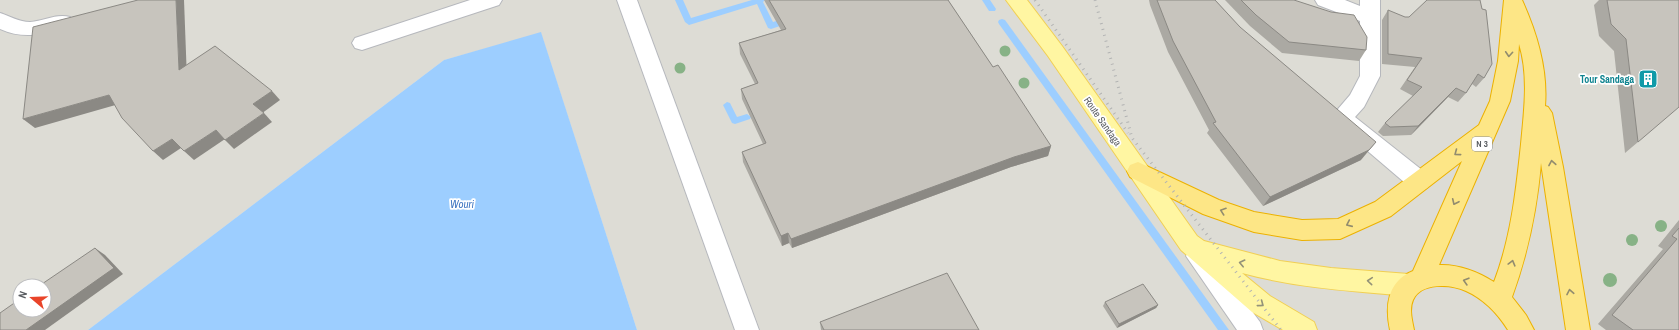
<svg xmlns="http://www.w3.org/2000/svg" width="1679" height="330" font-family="'Archivo Narrow',sans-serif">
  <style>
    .industrial { fill: #dddcd5; fill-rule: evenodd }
    .water { fill: #9dceff }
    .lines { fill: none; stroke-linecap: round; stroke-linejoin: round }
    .stream { fill: #9dceff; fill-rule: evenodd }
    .minor-casing { stroke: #b6b8bd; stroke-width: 2 }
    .major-casing { stroke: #f1cf54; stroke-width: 2 }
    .highway-casing { stroke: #ecb100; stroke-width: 2 }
    .minor { fill: #fff; fill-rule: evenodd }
    .major { fill: #fff6a2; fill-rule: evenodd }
    .highway { fill: #fde686; fill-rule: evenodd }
    .rail { stroke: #b2b3b3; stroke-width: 3; stroke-dasharray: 1 5; stroke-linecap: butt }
    .tree { fill: #87b286 }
    .wall { fill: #aba9a3 }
    .shaded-wall { fill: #8b8984 }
    .building { fill: #c7c4bd; stroke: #8b8984 }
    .oneway { stroke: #928c6e }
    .oneway2 { stroke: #939278 }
    .labels { text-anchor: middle; stroke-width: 3.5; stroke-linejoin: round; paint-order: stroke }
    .shield { fill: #fff; stroke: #8b8d90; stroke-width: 1 }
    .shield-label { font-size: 9px; font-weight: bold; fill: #595c61 }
    .culture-label { font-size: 10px; font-weight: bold; fill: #0d838f; stroke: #fff; text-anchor: end }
    .street-label { font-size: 10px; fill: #595c61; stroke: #fff }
    .water-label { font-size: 11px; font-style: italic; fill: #4077c2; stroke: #fff }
  </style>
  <rect width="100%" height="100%" fill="#eceae0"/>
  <path class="industrial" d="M 0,0 L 1679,0 L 1679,330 L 637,330 L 541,33 L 444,60 L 88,330 L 0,330 ZM 20,286 L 44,286 L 44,310 L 20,310 Z"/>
  <path class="water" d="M 541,32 L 637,330 L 88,330 L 444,60 Z"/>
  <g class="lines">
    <g class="stream">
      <path d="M 675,0 L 683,0 L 691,18 L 752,0 L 765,0 L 763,2 L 773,22 L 789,17 L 793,20 L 792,22 L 771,29 L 768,28 L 757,4 L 689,25 L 685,22 Z"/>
      <path d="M 982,0 L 990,0 L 996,9 L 995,11 L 989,11 Z"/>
      <path d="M 1002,19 L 1005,20 L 1229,330 L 1218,330 L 999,24 L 998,22 L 999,20 Z"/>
      <path d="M 727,102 L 730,103 L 737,117 L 747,114 L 751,117 L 750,119 L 735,124 L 732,123 L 723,105 Z"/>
    </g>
    <g class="minor-casing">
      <g id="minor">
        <path d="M 470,0 L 502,0 L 499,5 L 362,50 L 355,48 L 352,43 L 355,38 Z"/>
        <path d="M 617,0 L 637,0 L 759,330 L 735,330 Z"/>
        <path d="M 1315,0 L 1345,0 L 1360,6 L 1360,0 L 1380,0 L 1380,76 L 1364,107 L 1355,117 L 1427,174 L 1430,181 L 1427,188 L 1419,190 L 1411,188 L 1343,130 L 1341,124 L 1336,122 L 1332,116 L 1350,95 L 1360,76 L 1360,21 L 1318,5 Z"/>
        <path d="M 0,13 C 10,16 19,22 30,22 C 44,21 57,13 70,17 L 73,22 L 70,27 C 45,34 24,40 0,29 Z"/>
        <path d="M 1198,246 L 1206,249 L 1260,322 L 1263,330 L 1237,330 L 1186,256 L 1190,249 Z"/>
      </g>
    </g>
    <g class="major-casing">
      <path id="major" d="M 1006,0 L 1027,0 L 1062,46 L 1197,236 L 1204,241 L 1280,261 L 1331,268 L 1409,274 L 1417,277 L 1421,285 L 1417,293 L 1409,296 C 1353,291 1297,288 1242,273 L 1270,296 L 1314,322 L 1317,330 L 1283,330 L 1252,312 L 1181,250 L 1048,56 Z"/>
    </g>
    <g class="highway-casing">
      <path id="highway" d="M 1504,0 L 1522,0 C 1537,33 1548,70 1545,106 L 1548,107 L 1552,113 L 1563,167 L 1590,330 L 1566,330 L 1541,163 C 1537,210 1528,253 1512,297 L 1526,315 L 1534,330 L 1508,330 C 1498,314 1484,299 1466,291 C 1451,284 1421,282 1413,300 C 1409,309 1412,320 1414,330 L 1390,330 C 1385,307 1387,281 1413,271 L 1462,161 L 1391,216 L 1340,239 L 1302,240 L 1254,232 L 1203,214 L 1130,177 L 1127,171 L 1130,165 L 1138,162 L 1219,200 L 1254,212 L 1302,220 L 1338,219 L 1375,202 L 1479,125 L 1490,101 L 1498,61 ZM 1519,44 C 1529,76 1524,111 1521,144 C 1516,191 1511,238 1494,282 C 1479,272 1458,264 1439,265 L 1510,101 L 1518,61 Z"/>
    </g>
    <use href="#minor" class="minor"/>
    <use href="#major" class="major"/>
    <use href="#highway" class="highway"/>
    <g class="rail">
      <path d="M 1035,0 L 1128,133"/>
      <path d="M 1095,0 L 1132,138 L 1281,330"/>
    </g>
  </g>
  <g class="tree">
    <circle cx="1005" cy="51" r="5.5"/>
    <circle cx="680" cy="68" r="5.5"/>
    <circle cx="1024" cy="83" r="5.5"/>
    <circle cx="1661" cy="226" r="6"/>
    <circle cx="1632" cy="240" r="6"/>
    <circle cx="1610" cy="280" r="7"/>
  </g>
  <g class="wall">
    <path d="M 764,0 L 948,0 L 993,67 L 1051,146 L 1048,156 L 1011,167 L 792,248 L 789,243 L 782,246 L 743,162 L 742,152 L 763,144 L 742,99 L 741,89 L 755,84 L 740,54 L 739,43 L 781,30 Z"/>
    <path d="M 1149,0 L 1215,0 L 1361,160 L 1263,206 L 1207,133 L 1209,130 L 1168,52 L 1150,5 Z"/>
    <path d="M 1225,0 L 1294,0 L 1366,50 L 1359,61 L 1282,53 L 1250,26 Z"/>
    <path d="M 1599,0 L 1679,0 L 1638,142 L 1625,153 L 1614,51 L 1599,36 L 1594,5 Z"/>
    <path d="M 1388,10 L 1484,78 L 1476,87 L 1472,84 L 1466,93 L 1458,102 L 1448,97 L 1411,135 L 1383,136 L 1378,132 L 1385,123 L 1413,96 L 1400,89 L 1415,67 L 1382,64 L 1382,20 Z"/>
    <path d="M 1679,220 L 1679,330 L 1606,330 L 1598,324 L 1663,249 L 1658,246 Z"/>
    <path d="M 1105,302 L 1158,305 L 1156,308 L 1117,328 L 1103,306 Z"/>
    <path d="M 820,322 L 979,330 L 821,330 Z"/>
  </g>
  <g class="shaded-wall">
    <path d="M 176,0 L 184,0 L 187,80 L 179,70 Z"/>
    <path d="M 1456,88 L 1448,97 L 1411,135 L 1418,126 Z"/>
    <path d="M 272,91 L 280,100 L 261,114 L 253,104 Z"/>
    <path d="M 109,95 L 119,104 L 35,128 L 23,119 Z"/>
    <path d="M 264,113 L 272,122 L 234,149 L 225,140 Z"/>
    <path d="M 216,130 L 225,139 L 194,160 L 184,151 Z"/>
    <path d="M 172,139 L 181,148 L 163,160 L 153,151 Z"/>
    <path d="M 1376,142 L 1361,160 L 1263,206 L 1270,197 Z"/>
    <path d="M 1051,146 L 1048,156 L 1011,167 L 792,248 L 791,239 L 1014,157 Z"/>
    <path d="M 788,233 L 789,243 L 782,246 L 781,236 Z"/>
    <path d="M 95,248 L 105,255 L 123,274 L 45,330 L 26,330 Z"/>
    <path d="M 1158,305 L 1156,308 L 1117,328 L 1119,324 Z"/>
  </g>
  <g class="building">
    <path d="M 138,0 L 176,0 L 179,70 L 215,46 L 272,91 L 253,104 L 264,113 L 225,140 L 216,130 L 184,151 L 172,139 L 153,151 L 122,118 L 109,95 L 23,119 L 33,27 Z"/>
    <path d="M 769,0 L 948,0 L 993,67 L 998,65 L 1051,146 L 1014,157 L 791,239 L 788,233 L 781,236 L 742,152 L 766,143 L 741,89 L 758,83 L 739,43 L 786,29 Z"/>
    <path d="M 1157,0 L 1215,0 L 1240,27 L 1376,142 L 1369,150 L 1270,197 L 1213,123 L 1216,122 L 1173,41 Z"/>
    <path d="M 1241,0 L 1294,0 L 1331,12 L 1354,15 L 1367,37 L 1366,50 L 1289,42 L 1256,15 Z"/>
    <path d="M 1427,0 L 1480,0 L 1482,9 L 1486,10 L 1492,64 L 1484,78 L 1478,74 L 1466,93 L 1456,88 L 1418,126 L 1390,127 L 1385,123 L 1422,87 L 1407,80 L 1422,58 L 1388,54 L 1388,10 L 1405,17 L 1409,17 Z"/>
    <path d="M 1607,0 L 1679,0 L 1679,107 L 1638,142 L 1626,39 L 1611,24 Z"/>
    <path d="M 1679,228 L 1679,330 L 1633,330 L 1612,315 L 1677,239 L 1672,236 Z"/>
    <path d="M 95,248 L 114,268 L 26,330 L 0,330 L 0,313 L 20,299 L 20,310 L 44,310 L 44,286 L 39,286 Z"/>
    <path d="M 947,273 L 979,330 L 824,330 L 820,322 Z"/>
    <path d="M 1143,284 L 1158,305 L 1119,324 L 1105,302 Z"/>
  </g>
  <defs><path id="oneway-chevron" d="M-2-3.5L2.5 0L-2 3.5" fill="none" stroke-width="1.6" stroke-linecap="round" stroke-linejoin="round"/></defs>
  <g class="oneway">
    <use href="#oneway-chevron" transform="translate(1509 54) rotate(94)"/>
    <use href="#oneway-chevron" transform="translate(1457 153) rotate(143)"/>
    <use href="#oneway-chevron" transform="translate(1552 163) rotate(-100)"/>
    <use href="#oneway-chevron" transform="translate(1455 202) rotate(115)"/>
    <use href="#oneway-chevron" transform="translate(1223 211) rotate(-161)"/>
    <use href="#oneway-chevron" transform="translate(1349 224) rotate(156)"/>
    <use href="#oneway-chevron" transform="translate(1512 263) rotate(-75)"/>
    <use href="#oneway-chevron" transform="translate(1466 281) rotate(-164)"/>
    <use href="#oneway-chevron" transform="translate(1570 292) rotate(-101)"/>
  </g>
  <g class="oneway2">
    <use href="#oneway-chevron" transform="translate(1242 263) rotate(-167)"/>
    <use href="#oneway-chevron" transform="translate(1370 281) rotate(-175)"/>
    <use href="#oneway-chevron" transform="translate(1261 304) rotate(37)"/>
  </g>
  <defs>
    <g id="building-square" transform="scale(1)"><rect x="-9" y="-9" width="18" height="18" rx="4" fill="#0f9aa8" stroke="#fff"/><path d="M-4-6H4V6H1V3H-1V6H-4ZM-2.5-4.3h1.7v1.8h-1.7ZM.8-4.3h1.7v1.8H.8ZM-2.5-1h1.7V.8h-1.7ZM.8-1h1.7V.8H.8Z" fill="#fff"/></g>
  </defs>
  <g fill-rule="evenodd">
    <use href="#building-square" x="1648" y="79"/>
  </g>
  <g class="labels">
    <rect class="shield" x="1472" y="137" width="20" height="14" rx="3"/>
    <g class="shield-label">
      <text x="1482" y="147">N 3</text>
    </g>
    <g class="culture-label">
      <text x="1634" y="83">Tour Sandaga</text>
    </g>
    <g class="street-label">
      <text transform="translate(1103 121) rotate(55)" y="4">Route Sandaga</text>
    </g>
    <g class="water-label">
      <text x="462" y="208">Wouri</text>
    </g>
  </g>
  <g transform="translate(32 298) rotate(289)"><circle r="19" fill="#ffffff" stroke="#bdbec0"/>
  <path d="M0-3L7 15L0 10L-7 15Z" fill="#e94429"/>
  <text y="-6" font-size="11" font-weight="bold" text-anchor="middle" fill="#595c61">N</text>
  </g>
</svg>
